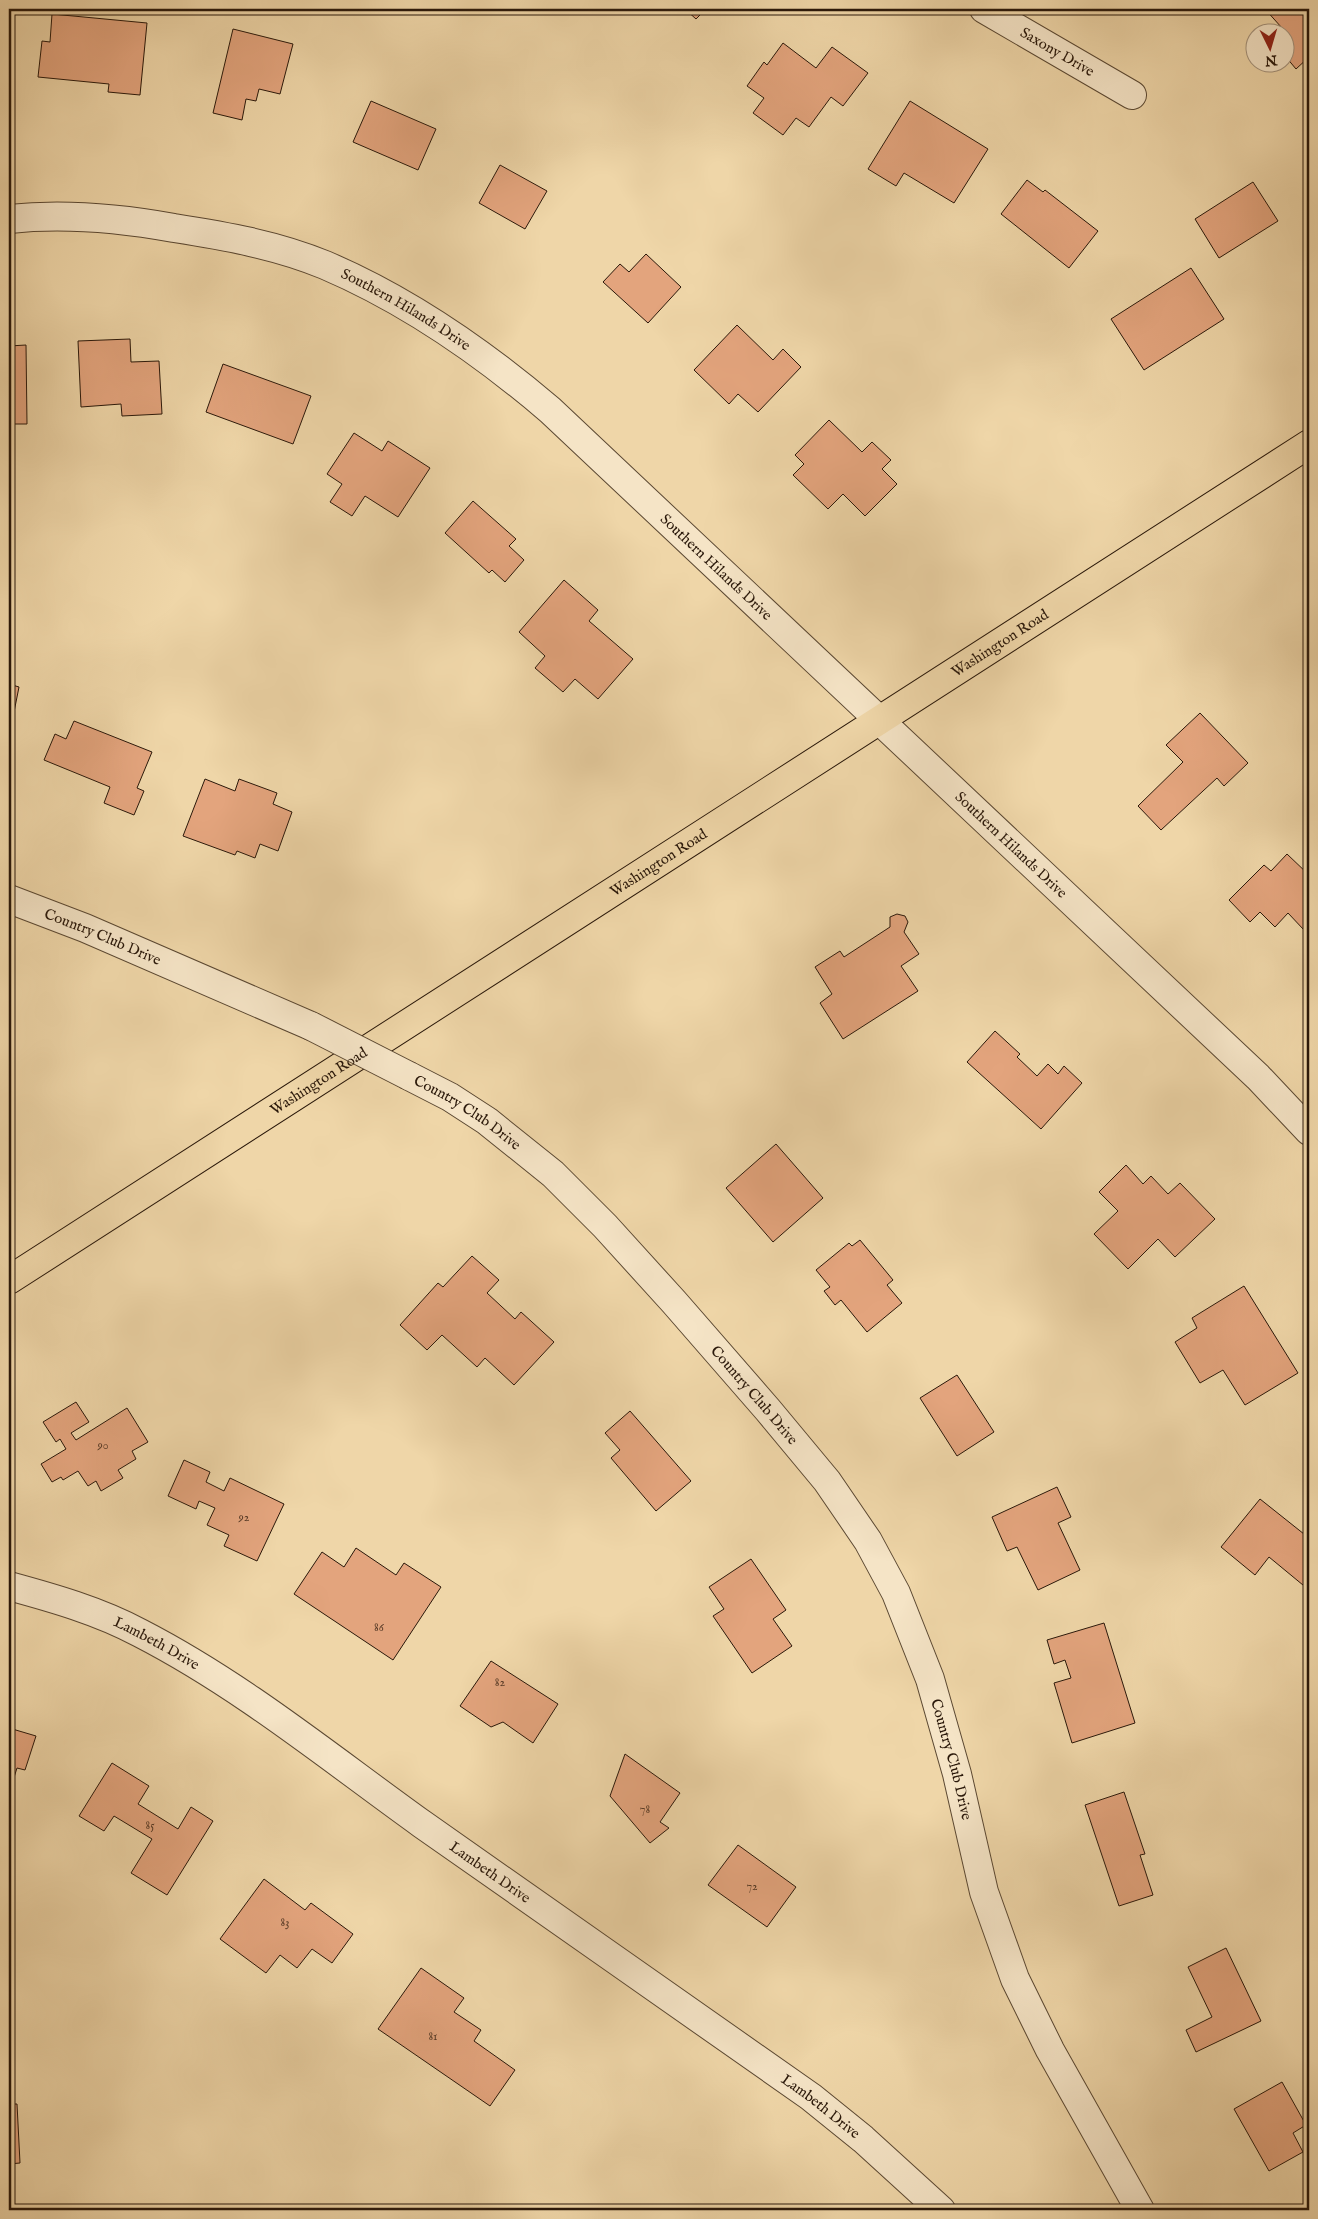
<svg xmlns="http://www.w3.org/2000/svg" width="1318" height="2219" font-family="'IM FELL English',serif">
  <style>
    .building { fill: #e3a47d; stroke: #2a180a }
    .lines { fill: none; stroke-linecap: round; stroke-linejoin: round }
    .street-casing { stroke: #5b4832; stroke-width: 30 }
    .primary-casing { stroke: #2a180a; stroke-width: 30 }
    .street { stroke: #f5e4c6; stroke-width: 28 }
    .primary { stroke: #efd6a8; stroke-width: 28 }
    .street-bridge-casing { stroke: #5b4832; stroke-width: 30; stroke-linecap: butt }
    .street-bridge { stroke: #f5e4c6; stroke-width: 28 }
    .labels { text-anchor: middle; stroke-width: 5; stroke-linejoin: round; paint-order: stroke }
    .number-label { font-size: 12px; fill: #583b27 }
    .street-label { font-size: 15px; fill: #2a180a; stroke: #f5e4c6 }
  </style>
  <rect width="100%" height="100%" fill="#efd6a8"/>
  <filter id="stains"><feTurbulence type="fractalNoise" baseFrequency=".004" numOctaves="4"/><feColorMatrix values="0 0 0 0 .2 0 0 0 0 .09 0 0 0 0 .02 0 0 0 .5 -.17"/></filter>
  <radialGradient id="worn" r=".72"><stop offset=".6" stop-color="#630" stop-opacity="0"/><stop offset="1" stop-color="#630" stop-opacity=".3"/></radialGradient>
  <g class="building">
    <path d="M 685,9 L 706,9 L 696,19 Z"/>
    <path d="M 1265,9 L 1309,9 L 1309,57 L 1296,69 L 1286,57 L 1286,32 L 1277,32 L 1282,28 Z"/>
    <path d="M 52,14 L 147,23 L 140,95 L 108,92 L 109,84 L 38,77 L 42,41 L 50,42 Z"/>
    <path d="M 233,29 L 293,44 L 280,94 L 259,89 L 256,101 L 246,99 L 242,120 L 213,113 Z"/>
    <path d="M 783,43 L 816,68 L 832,47 L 868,73 L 843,106 L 831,97 L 809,127 L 796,118 L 783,135 L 753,113 L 764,98 L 747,86 L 764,62 L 767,65 Z"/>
    <path d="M 371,101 L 436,129 L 418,170 L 353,142 Z"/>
    <path d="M 910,101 L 988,149 L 954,203 L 904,173 L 896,186 L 868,169 Z"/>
    <path d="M 500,165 L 547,191 L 525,229 L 479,203 Z"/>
    <path d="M 1027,180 L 1043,192 L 1045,190 L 1098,231 L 1069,268 L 1001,214 Z"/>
    <path d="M 1253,182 L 1278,221 L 1219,258 L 1195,219 Z"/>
    <path d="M 646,254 L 681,287 L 648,323 L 603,282 L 620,264 L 629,272 Z"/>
    <path d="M 1191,268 L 1224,319 L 1144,370 L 1111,319 Z"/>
    <path d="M 737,325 L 773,360 L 783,349 L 801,367 L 758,412 L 738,394 L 729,404 L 694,370 Z"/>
    <path d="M 130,339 L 131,362 L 159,361 L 162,414 L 122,416 L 121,404 L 81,407 L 78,341 Z"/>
    <path d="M 26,345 L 27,424 L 14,424 L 13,407 L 9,407 L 9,346 Z"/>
    <path d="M 223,364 L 311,396 L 293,444 L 206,412 Z"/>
    <path d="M 829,420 L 862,452 L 872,442 L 891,460 L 882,469 L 897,484 L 865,516 L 843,494 L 828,509 L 793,475 L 804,464 L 795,455 Z"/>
    <path d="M 354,433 L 382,451 L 388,441 L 430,468 L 398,517 L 365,496 L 352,516 L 330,502 L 342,484 L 327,474 Z"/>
    <path d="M 473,501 L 516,539 L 509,546 L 524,560 L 505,582 L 492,570 L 489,573 L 445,533 Z"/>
    <path d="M 564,580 L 598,610 L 589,621 L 633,659 L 598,699 L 575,679 L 563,692 L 535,668 L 545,656 L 519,632 Z"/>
    <path d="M 9,684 L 19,687 L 12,722 L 9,721 Z"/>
    <path d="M 1200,713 L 1248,763 L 1224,786 L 1217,778 L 1161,830 L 1138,806 L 1183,762 L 1166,745 Z"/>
    <path d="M 74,721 L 152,752 L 137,788 L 144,791 L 134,815 L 104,803 L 110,787 L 44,760 L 55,734 L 66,739 Z"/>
    <path d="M 205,779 L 235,791 L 239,779 L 277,793 L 273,804 L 292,812 L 278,851 L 260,844 L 255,858 L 237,851 L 235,855 L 183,836 Z"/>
    <path d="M 1287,854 L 1309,875 L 1309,925 L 1304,930 L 1288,913 L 1275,927 L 1260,912 L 1250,922 L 1229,900 L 1264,865 L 1271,871 Z"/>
    <path d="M 897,914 L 905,916 L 908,922 L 904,932 L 919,954 L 901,966 L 918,991 L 843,1039 L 820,1003 L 832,994 L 815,967 L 840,951 L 844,957 L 890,927 L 890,917 Z"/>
    <path d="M 995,1031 L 1020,1054 L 1017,1057 L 1037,1076 L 1048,1064 L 1058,1074 L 1064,1066 L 1082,1083 L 1041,1129 L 967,1062 Z"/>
    <path d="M 776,1144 L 823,1198 L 773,1242 L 726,1188 Z"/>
    <path d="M 1126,1165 L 1143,1184 L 1151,1176 L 1168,1194 L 1180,1183 L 1215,1219 L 1175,1257 L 1158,1239 L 1128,1269 L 1094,1234 L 1118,1211 L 1099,1192 Z"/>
    <path d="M 860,1240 L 893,1280 L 887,1285 L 902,1303 L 867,1332 L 841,1300 L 835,1305 L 824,1291 L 830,1287 L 816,1270 L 849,1243 L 852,1246 Z"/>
    <path d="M 472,1256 L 499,1280 L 487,1293 L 515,1319 L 521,1312 L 554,1342 L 514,1385 L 485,1358 L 477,1367 L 442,1335 L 427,1350 L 400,1325 L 438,1283 L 443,1287 Z"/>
    <path d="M 1244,1286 L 1298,1373 L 1245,1405 L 1223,1370 L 1200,1383 L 1175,1342 L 1197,1328 L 1192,1318 Z"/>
    <path d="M 957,1375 L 994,1432 L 957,1456 L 920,1398 Z"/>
    <path d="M 76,1402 L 89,1422 L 71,1433 L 76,1440 L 127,1408 L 148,1442 L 132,1451 L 136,1459 L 118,1470 L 123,1478 L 101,1491 L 96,1481 L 88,1486 L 78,1471 L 63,1480 L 61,1477 L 52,1482 L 41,1464 L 66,1449 L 60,1439 L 56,1442 L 43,1422 Z"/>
    <path d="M 630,1411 L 691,1481 L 656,1511 L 611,1458 L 620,1450 L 605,1433 Z"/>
    <path d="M 184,1460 L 210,1472 L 206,1482 L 224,1491 L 230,1478 L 284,1504 L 257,1561 L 224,1546 L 229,1535 L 207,1525 L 215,1508 L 199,1501 L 196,1509 L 168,1496 Z"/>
    <path d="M 1057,1487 L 1071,1517 L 1058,1523 L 1080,1570 L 1038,1590 L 1017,1547 L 1007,1551 L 992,1517 Z"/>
    <path d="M 1260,1499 L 1309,1538 L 1309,1590 L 1269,1557 L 1255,1575 L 1221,1547 Z"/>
    <path d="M 356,1548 L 396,1575 L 404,1563 L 441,1587 L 393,1660 L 294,1594 L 322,1552 L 344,1567 Z"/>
    <path d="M 751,1559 L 786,1610 L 773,1619 L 792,1646 L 752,1673 L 713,1616 L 724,1609 L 709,1587 Z"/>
    <path d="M 1104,1623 L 1135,1723 L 1072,1743 L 1054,1683 L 1071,1678 L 1065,1660 L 1054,1664 L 1047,1640 Z"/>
    <path d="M 491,1661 L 558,1704 L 533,1743 L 503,1722 L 491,1727 L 460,1706 Z"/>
    <path d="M 9,1728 L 36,1736 L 25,1770 L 17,1768 L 11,1787 L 9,1786 Z"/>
    <path d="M 625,1754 L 680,1793 L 660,1822 L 669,1828 L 650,1843 L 610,1796 Z"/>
    <path d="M 112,1763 L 149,1786 L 138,1804 L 178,1829 L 191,1807 L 213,1821 L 167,1895 L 131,1873 L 152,1839 L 114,1816 L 104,1831 L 79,1816 Z"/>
    <path d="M 1124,1792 L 1145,1854 L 1140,1855 L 1153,1895 L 1119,1906 L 1085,1805 Z"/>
    <path d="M 738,1845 L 796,1887 L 767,1927 L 708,1885 Z"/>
    <path d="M 264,1879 L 305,1910 L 311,1903 L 353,1934 L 332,1963 L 312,1949 L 297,1968 L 280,1955 L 266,1973 L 220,1939 Z"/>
    <path d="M 1226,1948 L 1261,2021 L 1196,2052 L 1186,2030 L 1212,2017 L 1188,1967 Z"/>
    <path d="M 421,1968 L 464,1998 L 454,2012 L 481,2030 L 474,2041 L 515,2070 L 490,2106 L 378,2029 Z"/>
    <path d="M 1282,2082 L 1306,2125 L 1293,2133 L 1303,2152 L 1269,2171 L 1234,2109 Z"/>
    <path d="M 9,2104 L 17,2104 L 20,2163 L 9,2164 Z"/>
  </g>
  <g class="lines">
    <g class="street-casing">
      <g id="street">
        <path id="s1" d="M 984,9 L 1132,95"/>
        <path id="s2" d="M 9,219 C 64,213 119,218 174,228 C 225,236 277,245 325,265 C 407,300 482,352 550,410 L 1258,1077 L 1309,1131"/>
        <path id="s3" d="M 9,899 L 85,928 L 311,1026"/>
        <path id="s4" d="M 409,1076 L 450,1097 L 487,1121 L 553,1174 L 605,1226 L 674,1302 L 768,1410 L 827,1481 L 868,1541 L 896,1593 L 930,1679 L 957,1774 L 984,1892 L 1015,1979 L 1050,2050 L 1140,2210"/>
        <path id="s5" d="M 9,1586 C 53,1598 99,1611 140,1633 C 241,1685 330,1758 422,1824 C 551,1915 682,2006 811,2097 L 863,2139 L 941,2210"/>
      </g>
    </g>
    <g class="primary-casing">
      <g id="primary">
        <path id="s6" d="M 9,1280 L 1309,444"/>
      </g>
    </g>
    <use href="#street" class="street"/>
    <use href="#primary" class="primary"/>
    <g class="street-bridge-casing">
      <path id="street-bridge" d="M 311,1026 L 409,1076"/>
    </g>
    <use href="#street-bridge" class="street-bridge"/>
  </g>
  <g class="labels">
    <g class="number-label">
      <text x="103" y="1449">90</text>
      <text x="244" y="1521">92</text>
      <text x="379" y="1631">86</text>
      <text x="500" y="1686">82</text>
      <text x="645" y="1813">78</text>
      <text x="150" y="1829">85</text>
      <text x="752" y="1890">72</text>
      <text x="285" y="1926">83</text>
      <text x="433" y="2040">81</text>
    </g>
    <g class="street-label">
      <text dy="5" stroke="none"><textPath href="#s1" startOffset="85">Saxony Drive</textPath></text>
      <text dy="5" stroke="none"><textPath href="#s2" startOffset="414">Southern Hilands Drive</textPath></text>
      <text dy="5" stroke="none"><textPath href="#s2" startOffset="819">Southern Hilands Drive</textPath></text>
      <text dy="5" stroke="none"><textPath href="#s6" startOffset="1178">Washington Road</textPath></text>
      <text dy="5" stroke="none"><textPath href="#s2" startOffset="1224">Southern Hilands Drive</textPath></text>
      <text dy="5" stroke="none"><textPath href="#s6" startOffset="772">Washington Road</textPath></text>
      <text dy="5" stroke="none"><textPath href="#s3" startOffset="101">Country Club Drive</textPath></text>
      <text dy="5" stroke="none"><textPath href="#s6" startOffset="368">Washington Road</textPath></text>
      <text dy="5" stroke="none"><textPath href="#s4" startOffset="69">Country Club Drive</textPath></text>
      <text dy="5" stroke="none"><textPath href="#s4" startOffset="474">Country Club Drive</textPath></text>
      <text dy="5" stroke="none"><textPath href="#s5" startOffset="159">Lambeth Drive</textPath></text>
      <text dy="5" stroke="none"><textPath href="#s4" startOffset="894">Country Club Drive</textPath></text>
      <text dy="5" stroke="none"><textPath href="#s5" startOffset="564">Lambeth Drive</textPath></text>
      <text dy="5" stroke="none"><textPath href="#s5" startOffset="969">Lambeth Drive</textPath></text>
    </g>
  </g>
  <rect width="1318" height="2219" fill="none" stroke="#efd6a8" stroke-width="30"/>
  <rect x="10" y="10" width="1298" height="2199" fill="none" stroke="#2a180a" stroke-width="2.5"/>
  <rect x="15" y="15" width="1288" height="2189" fill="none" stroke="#2a180a"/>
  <g transform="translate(1270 48) rotate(175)"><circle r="24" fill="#f5e4c6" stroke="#a4927b"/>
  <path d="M0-4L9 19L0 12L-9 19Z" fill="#8f2418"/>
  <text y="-8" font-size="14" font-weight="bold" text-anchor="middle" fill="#2a180a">N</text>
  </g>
  <rect width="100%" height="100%" filter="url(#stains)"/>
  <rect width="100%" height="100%" fill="url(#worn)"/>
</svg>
